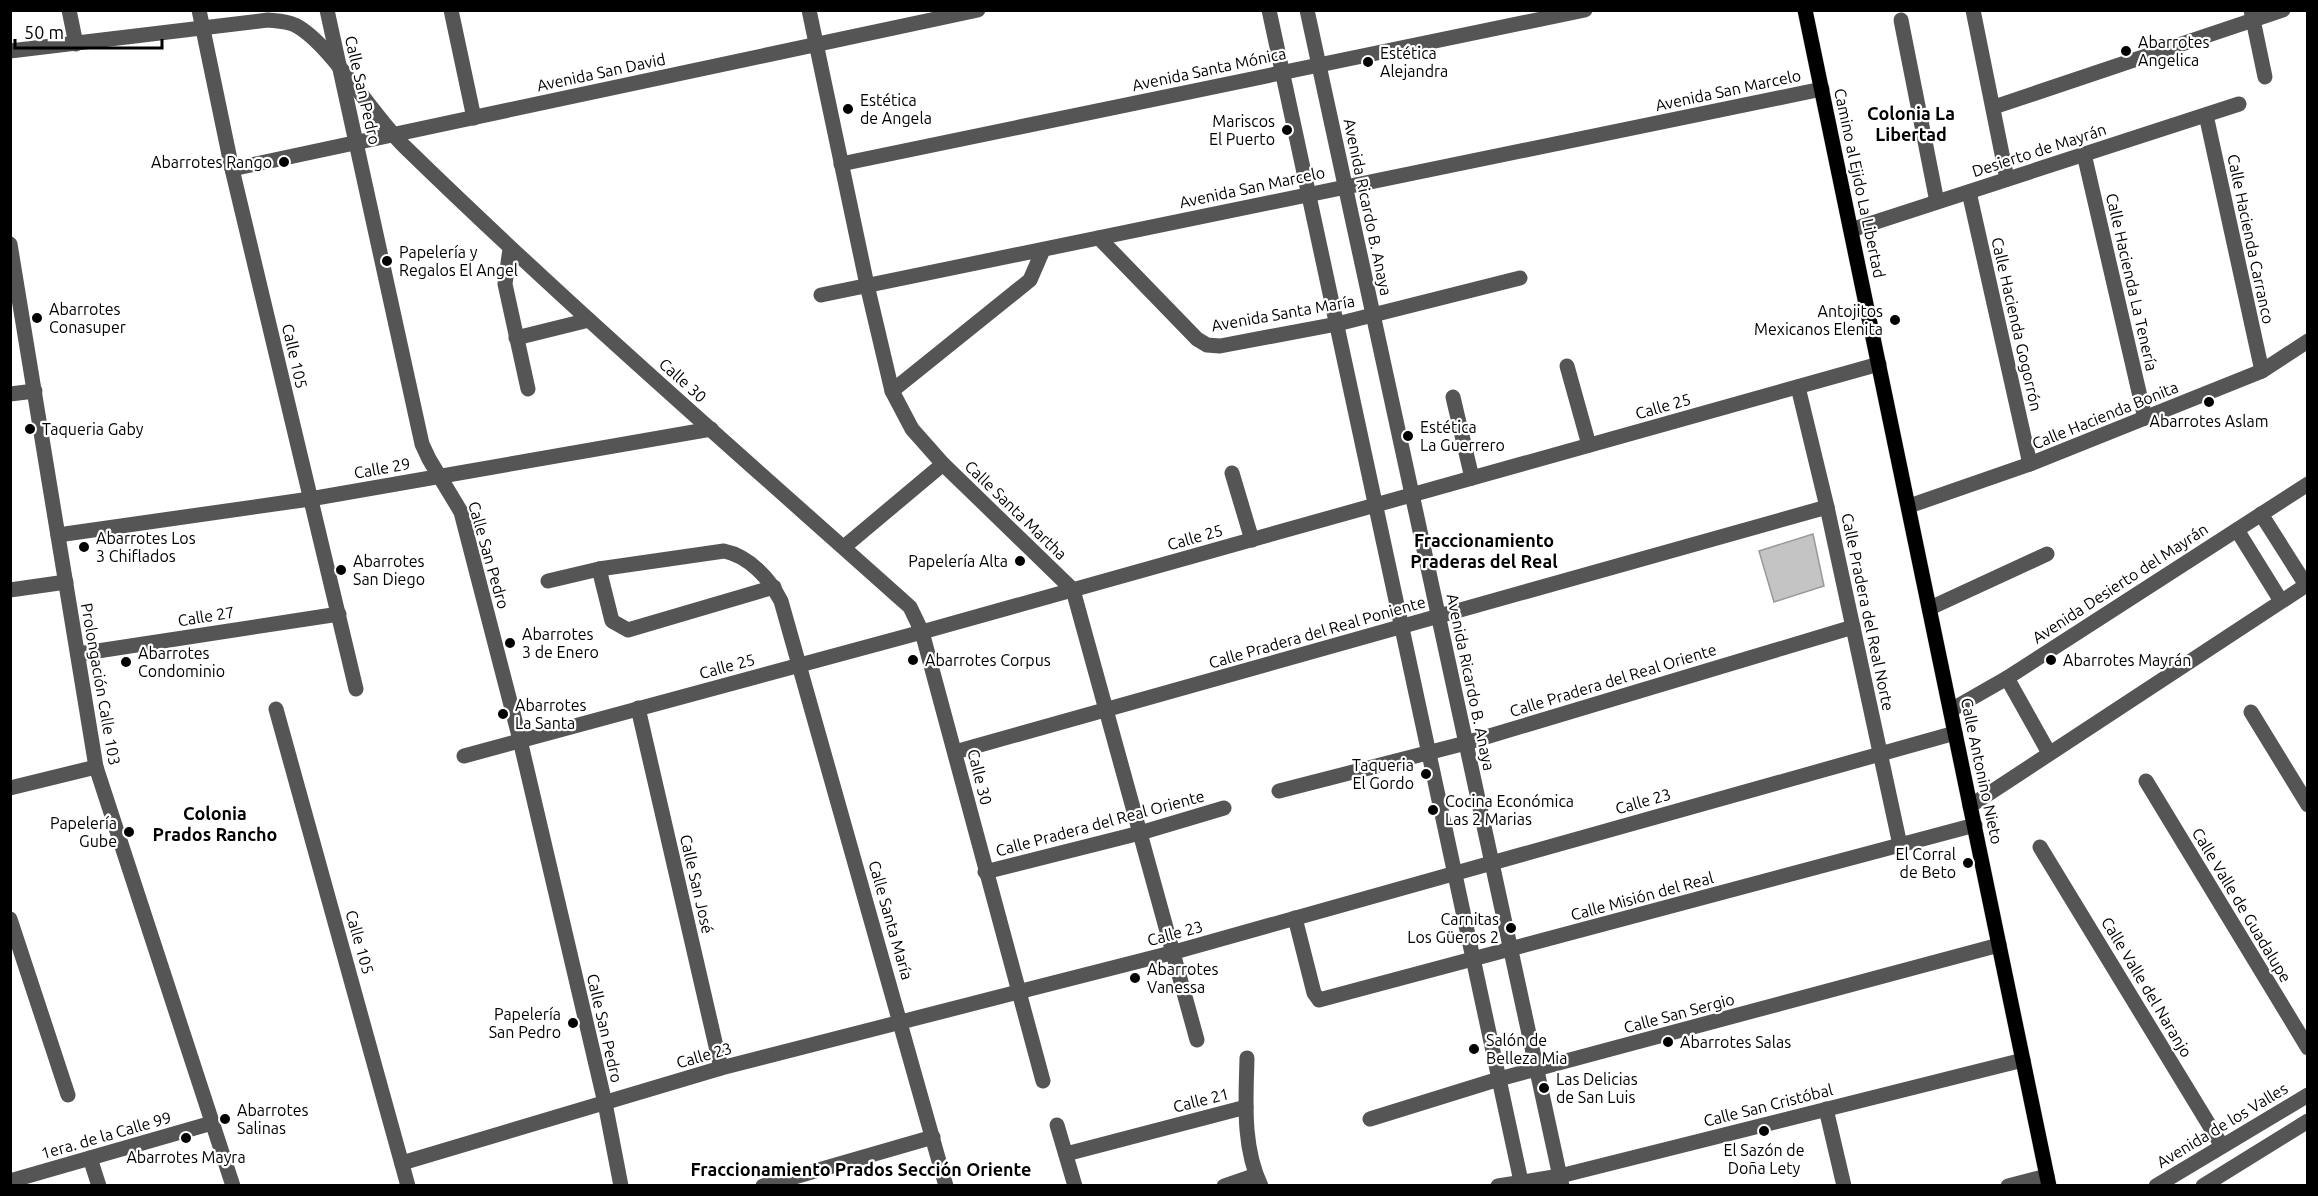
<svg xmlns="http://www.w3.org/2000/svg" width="2318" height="1196" font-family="Ubuntu,sans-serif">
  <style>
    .building { fill: #c4c4c4; stroke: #999; stroke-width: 1.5 }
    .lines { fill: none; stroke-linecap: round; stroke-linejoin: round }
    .major-casing { stroke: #dbdbdb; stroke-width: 16 }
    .minor { stroke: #555; stroke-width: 15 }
    .major { stroke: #000; stroke-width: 15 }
    .poi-dot { fill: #000; stroke: #fff; stroke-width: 2 }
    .labels { text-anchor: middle; stroke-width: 4.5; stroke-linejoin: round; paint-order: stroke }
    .poi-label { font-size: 16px; fill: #000; stroke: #fff; text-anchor: start }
    .street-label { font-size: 16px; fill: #000; stroke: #fff }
    .neighbourhood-label { font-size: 18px; font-weight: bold; fill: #000; stroke: #fff }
  </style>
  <rect width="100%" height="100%" fill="#fff"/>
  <path class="building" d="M 1813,534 L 1824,586 L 1774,602 L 1759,551 Z"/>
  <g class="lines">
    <g class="major-casing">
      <path id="major" d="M 1805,10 L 2049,1186"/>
    </g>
    <g class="minor">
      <path d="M 69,10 L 76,44"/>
      <path d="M 199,10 L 232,169 L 356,689"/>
      <path d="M 327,10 L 422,444 L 429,459 L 461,512 L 520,740 L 605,1103 L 621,1186"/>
      <path d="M 451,10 L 474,118"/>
      <path d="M 809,10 L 867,285 L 892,391 L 912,429 L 943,464 L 1073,590 L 1197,1040"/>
      <path d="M 1269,10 L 1522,1186"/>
      <path d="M 1307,10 L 1562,1186"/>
      <path d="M 1973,10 L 2007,179"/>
      <path d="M 2251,10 L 2265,77"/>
      <path d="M 1901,20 L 1937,202"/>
      <path d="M 10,51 L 268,20 C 277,21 286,21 295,25 C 329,42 373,116 404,146 C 567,305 740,455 910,607 L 922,632 L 1043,1081"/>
      <path d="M 1994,107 L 2283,10"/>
      <path d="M 2206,115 L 2262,371"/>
      <path d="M 2084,154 L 2145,418"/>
      <path d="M 841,164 L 1585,10"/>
      <path d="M 232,169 L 978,10"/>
      <path d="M 1969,192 L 2030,464"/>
      <path d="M 1851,230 L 2239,104"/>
      <path d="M 1099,238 L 1197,339 L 1207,345 L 1220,346 L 1337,324 L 1520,278"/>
      <path d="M 10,244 L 96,767 L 233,1186"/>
      <path d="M 510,249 L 505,284 L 528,389"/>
      <path d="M 821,295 L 1822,89"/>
      <path d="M 516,338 L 589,320"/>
      <path d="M 1567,366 L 1589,445"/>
      <path d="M 1798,387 L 1827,507 L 1900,845"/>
      <path d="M 892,391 L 1030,280 L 1043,250"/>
      <path d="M 10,394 L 35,391"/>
      <path d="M 1453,397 L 1472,478"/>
      <path d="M 1232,473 L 1252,540"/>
      <path d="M 1909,506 L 2030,464 L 2262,371 L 2308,341"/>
      <path d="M 2261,514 L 2306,585"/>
      <path d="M 2237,530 L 2281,601"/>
      <path d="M 58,535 L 310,499 L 711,429"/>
      <path d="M 844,547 L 943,464"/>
      <path d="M 599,569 L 612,621 L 628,630 L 774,587"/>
      <path d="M 548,581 L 599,569 L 724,551 C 749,556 770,579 781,601 L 946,1186"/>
      <path d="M 10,590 L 66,582"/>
      <path d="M 1930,608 L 2047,554"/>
      <path d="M 78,654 L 339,614"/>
      <path d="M 2007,678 L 2049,753"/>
      <path d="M 638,708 L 721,1068"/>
      <path d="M 276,709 L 408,1186"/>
      <path d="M 1951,710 L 2007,678 L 2308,484"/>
      <path d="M 2251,712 L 2308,805"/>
      <path d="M 955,752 L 1827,507"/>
      <path d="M 464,756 L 922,632 L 1879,364"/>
      <path d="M 2146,781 L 2308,1048"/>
      <path d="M 10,788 L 96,767"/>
      <path d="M 1279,791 L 1466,743 L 1853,627"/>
      <path d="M 1970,806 L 2308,584"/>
      <path d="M 2040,847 L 2222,1146"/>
      <path d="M 985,872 L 1140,833 L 1224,808"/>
      <path d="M 1295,918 L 1314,993 L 1319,1000 L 1975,825"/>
      <path d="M 10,919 L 68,1095"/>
      <path d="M 1247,1058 C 1246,1100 1242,1146 1261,1186"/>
      <path d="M 1826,1109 L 1844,1186"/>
      <path d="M 1370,1119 L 1499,1079 L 1999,945"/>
      <path d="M 1057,1125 L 1075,1186"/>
      <path d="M 1066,1154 L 1246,1107"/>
      <path d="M 90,1158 L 99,1186"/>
      <path d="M 402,1163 L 721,1068 L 1171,953 L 1955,733"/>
      <path d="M 10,1181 L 212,1123"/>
      <path d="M 763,1186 L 933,1137"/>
      <path d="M 1224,1186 L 1256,1175"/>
      <path d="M 1498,1186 L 1560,1176 L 2023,1060"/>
      <path d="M 2008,1186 L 2047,1176"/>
      <path d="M 2156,1186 L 2308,1095"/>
      <path d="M 2203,1186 L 2308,1121"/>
    </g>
    <use href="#major" class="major"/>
  </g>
  <g class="poi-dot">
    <circle cx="2126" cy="51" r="6"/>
    <circle cx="1368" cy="62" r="6"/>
    <circle cx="848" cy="109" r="6"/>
    <circle cx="1287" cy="130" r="6"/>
    <circle cx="284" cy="162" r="6"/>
    <circle cx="387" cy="261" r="6"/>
    <circle cx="37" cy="318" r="6"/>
    <circle cx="1895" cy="320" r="6"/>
    <circle cx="2209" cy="402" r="6"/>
    <circle cx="30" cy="429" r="6"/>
    <circle cx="1408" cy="436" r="6"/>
    <circle cx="84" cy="547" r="6"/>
    <circle cx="1020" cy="561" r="6"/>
    <circle cx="341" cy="570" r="6"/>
    <circle cx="510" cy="643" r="6"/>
    <circle cx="913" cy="660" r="6"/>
    <circle cx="2051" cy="660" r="6"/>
    <circle cx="126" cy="662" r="6"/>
    <circle cx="503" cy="714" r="6"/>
    <circle cx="1426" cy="774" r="6"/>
    <circle cx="1433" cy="810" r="6"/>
    <circle cx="129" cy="832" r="6"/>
    <circle cx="1968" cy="863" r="6"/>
    <circle cx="1511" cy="928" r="6"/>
    <circle cx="1135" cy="978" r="6"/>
    <circle cx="573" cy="1023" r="6"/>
    <circle cx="1668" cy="1042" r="6"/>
    <circle cx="1474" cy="1049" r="6"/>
    <circle cx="1544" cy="1088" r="6"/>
    <circle cx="225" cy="1119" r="6"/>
    <circle cx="1764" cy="1131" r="6"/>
    <circle cx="186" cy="1138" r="6"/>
  </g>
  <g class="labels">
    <g class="poi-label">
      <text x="2138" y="48">Abarrotes<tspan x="2138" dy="18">Angelica</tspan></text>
      <text x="1380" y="59">Estética<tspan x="1380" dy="18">Alejandra</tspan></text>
      <text x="860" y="106">Estética<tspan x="860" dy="18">de Angela</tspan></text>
      <text x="1275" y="127" text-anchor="end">Mariscos<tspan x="1275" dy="18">El Puerto</tspan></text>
      <text x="272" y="168" text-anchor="end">Abarrotes Rango</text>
      <text x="399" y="258">Papelería y<tspan x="399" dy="18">Regalos El Angel</tspan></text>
      <text x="49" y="315">Abarrotes<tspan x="49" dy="18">Conasuper</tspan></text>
      <text x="1883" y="317" text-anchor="end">Antojitos<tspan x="1883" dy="18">Mexicanos Elenita</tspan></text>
      <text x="2209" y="427" text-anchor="middle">Abarrotes Aslam</text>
      <text x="1420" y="433">Estética<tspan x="1420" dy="18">La Guerrero</tspan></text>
      <text x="42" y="435">Taqueria Gaby</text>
      <text x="96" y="544">Abarrotes Los<tspan x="96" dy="18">3 Chiflados</tspan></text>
      <text x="353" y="567">Abarrotes<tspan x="353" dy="18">San Diego</tspan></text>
      <text x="1008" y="567" text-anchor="end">Papelería Alta</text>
      <text x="522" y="640">Abarrotes<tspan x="522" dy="18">3 de Enero</tspan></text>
      <text x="138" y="659">Abarrotes<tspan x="138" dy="18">Condominio</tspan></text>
      <text x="925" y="666">Abarrotes Corpus</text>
      <text x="2063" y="666">Abarrotes Mayrán</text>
      <text x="515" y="711">Abarrotes<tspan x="515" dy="18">La Santa</tspan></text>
      <text x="1414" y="771" text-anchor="end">Taqueria<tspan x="1414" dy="18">El Gordo</tspan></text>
      <text x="1445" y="807">Cocina Económica<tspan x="1445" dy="18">Las 2 Marias</tspan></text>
      <text x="117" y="829" text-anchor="end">Papelería<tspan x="117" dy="18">Gube</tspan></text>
      <text x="1956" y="860" text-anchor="end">El Corral<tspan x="1956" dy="18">de Beto</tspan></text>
      <text x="1499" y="925" text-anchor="end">Carnitas<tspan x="1499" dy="18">Los Güeros 2</tspan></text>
      <text x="1147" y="975">Abarrotes<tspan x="1147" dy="18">Vanessa</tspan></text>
      <text x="561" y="1020" text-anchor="end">Papelería<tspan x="561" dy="18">San Pedro</tspan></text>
      <text x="1486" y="1046">Salón de<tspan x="1486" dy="18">Belleza Mia</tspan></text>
      <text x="1680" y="1048">Abarrotes Salas</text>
      <text x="1556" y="1085">Las Delicias<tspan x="1556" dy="18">de San Luis</tspan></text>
      <text x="237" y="1116">Abarrotes<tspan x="237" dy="18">Salinas</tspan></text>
      <text x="1764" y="1156" text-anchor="middle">El Sazón de<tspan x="1764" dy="18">Doña Lety</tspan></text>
      <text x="186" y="1163" text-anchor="middle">Abarrotes Mayra</text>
    </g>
    <g class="street-label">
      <text transform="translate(1209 69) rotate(-12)" y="6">Avenida Santa Mónica</text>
      <text transform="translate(601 72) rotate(-12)" y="6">Avenida San David</text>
      <text transform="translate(363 90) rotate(77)" y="6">Calle San Pedro</text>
      <text transform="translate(1728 90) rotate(-12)" y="6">Avenida San Marcelo</text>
      <text transform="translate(2039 150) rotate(-18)" y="6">Desierto de Mayrán</text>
      <text transform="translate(1860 183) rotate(78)" y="6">Camino al Ejido La Libertad</text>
      <text transform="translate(1252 187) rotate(-12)" y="6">Avenida San Marcelo</text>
      <text transform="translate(1368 207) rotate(78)" y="6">Avenida Ricardo B. Anaya</text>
      <text transform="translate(2251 239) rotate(78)" y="6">Calle Hacienda Carranco</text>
      <text transform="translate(2132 282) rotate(77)" y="6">Calle Hacienda La Tenería</text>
      <text transform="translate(1283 313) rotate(-10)" y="6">Avenida Santa María</text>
      <text transform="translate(2017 324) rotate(77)" y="6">Calle Hacienda Gogorrón</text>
      <text transform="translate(295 356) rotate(77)" y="6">Calle 105</text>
      <text transform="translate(683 380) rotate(42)" y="6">Calle 30</text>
      <text transform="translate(1663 406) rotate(-16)" y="6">Calle 25</text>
      <text transform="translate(2105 415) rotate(-22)" y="6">Calle Hacienda Bonita</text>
      <text transform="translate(382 468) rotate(-10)" y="6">Calle 29</text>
      <text transform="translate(1016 510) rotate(44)" y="6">Calle Santa Martha</text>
      <text transform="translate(1195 537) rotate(-16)" y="6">Calle 25</text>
      <text transform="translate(489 555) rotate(74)" y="6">Calle San Pedro</text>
      <text transform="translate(2120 583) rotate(-33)" y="6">Avenida Desierto del Mayrán</text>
      <text transform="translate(1868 612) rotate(78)" y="6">Calle Pradera del Real Norte</text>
      <text transform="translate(206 616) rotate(-9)" y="6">Calle 27</text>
      <text transform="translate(1317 632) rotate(-16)" y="6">Calle Pradera del Real Poniente</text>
      <text transform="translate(727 666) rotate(-15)" y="6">Calle 25</text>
      <text transform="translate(1613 680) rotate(-17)" y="6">Calle Pradera del Real Oriente</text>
      <text transform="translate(1471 682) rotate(78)" y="6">Avenida Ricardo B. Anaya</text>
      <text transform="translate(101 684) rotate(80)" y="6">Prolongación Calle 103</text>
      <text transform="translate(1982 771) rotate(78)" y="6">Calle Antonino Nieto</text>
      <text transform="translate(980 777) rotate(76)" y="6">Calle 30</text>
      <text transform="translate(1643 801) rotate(-16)" y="6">Calle 23</text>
      <text transform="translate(1100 823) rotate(-15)" y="6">Calle Pradera del Real Oriente</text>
      <text transform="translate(697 884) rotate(77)" y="6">Calle San José</text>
      <text transform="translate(1642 896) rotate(-15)" y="6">Calle Misión del Real</text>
      <text transform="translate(2242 905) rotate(59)" y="6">Calle Valle de Guadalupe</text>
      <text transform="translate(891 920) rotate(74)" y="6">Calle Santa María</text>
      <text transform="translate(1175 933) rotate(-15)" y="6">Calle 23</text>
      <text transform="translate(360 942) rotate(74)" y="6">Calle 105</text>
      <text transform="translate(2147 987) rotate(59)" y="6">Calle Valle del Naranjo</text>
      <text transform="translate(1679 1013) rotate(-15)" y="6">Calle San Sergio</text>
      <text transform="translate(605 1028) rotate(77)" y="6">Calle San Pedro</text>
      <text transform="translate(704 1055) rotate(-16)" y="6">Calle 23</text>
      <text transform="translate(1201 1100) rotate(-14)" y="6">Calle 21</text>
      <text transform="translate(1768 1105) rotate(-14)" y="6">Calle San Cristóbal</text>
      <text transform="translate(2222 1125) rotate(-31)" y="6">Avenida de los Valles</text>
      <text transform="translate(106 1135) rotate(-16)" y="6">1era. de la Calle 99</text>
    </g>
    <g class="neighbourhood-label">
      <text x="1911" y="120">Colonia La<tspan x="1911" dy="21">Libertad</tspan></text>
      <text x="1484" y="547">Fraccionamiento<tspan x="1484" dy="21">Praderas del Real</tspan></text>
      <text x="215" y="820">Colonia<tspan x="215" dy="21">Prados Rancho</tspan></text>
      <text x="861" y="1176">Fraccionamiento Prados Sección Oriente</text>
    </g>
  </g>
  <rect width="2318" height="1196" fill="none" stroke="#000000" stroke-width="24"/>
  <path d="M15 39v9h147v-9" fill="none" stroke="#000000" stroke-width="3"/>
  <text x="24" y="39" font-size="18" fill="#000000" stroke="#ffffff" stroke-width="4.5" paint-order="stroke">50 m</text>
</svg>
